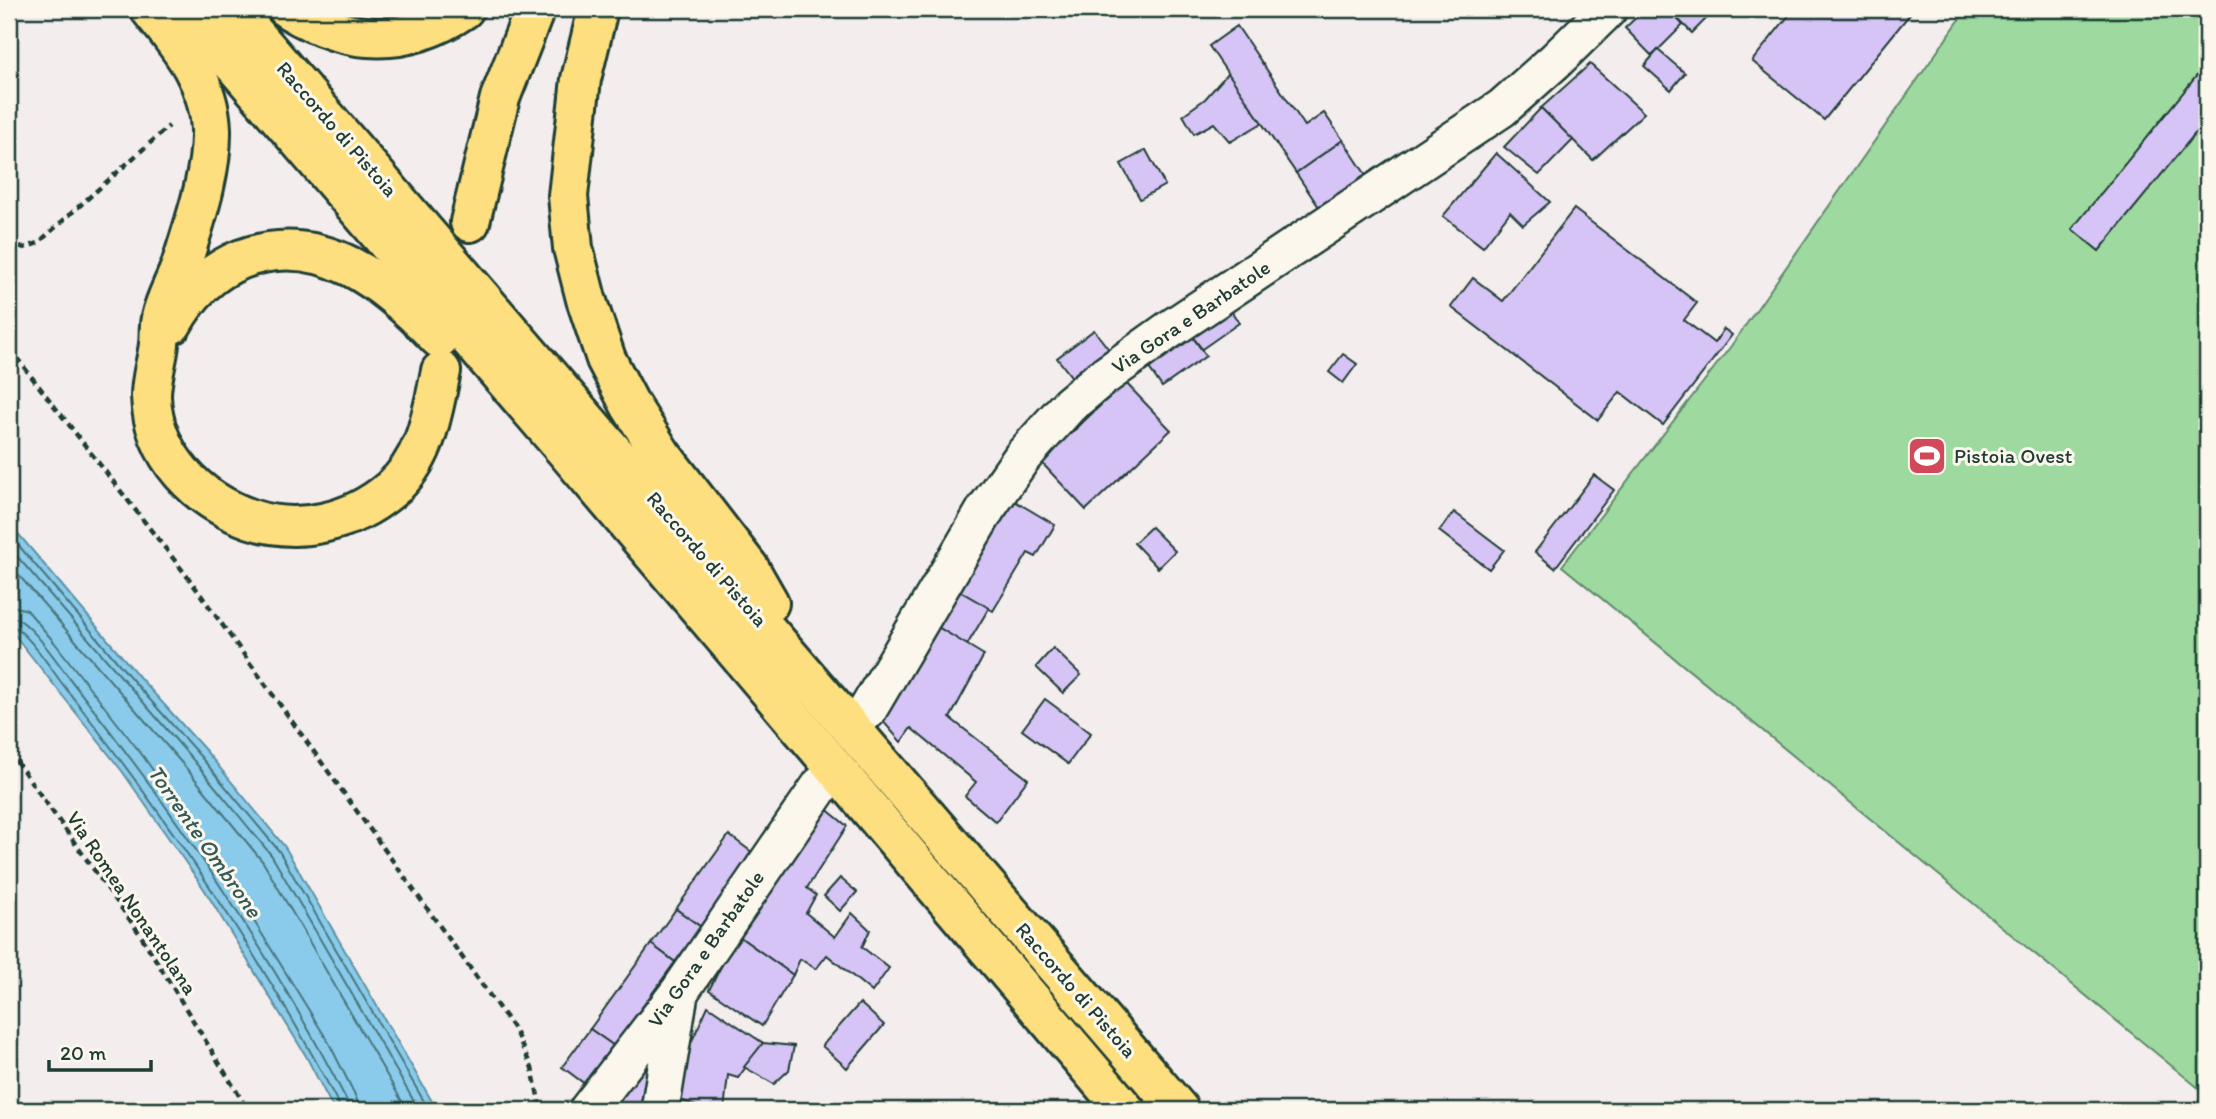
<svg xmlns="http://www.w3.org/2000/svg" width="2216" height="1119" font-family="Itim,sans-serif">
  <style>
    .green { fill: #9ed9a0; stroke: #5e8b6a; stroke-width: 2 }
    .water { fill: #8acbeb; stroke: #5f92a2; stroke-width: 2 }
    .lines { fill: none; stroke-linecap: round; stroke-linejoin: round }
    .shore { stroke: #4a767d; stroke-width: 2 }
    .building { fill: #d6c4f6; stroke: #1f3d34; stroke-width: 2 }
    .street-casing { stroke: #1f3d34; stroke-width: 42 }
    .highway-casing { stroke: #1f3d34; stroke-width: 44 }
    .path { stroke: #1f3d34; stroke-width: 4.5; stroke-dasharray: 7 5; stroke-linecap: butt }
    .street { stroke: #fbf7ec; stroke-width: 37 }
    .highway { stroke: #fedf80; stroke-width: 38 }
    .labels { text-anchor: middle; stroke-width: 6; stroke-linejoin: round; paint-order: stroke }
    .street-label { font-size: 21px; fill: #1f3d34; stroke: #fbf7ec }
    .poi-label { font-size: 21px; fill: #1f3d34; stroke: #fbf7ec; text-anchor: start }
    .water-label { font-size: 23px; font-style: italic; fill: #345959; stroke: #fbf7ec }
  </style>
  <rect width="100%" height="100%" fill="#f4edee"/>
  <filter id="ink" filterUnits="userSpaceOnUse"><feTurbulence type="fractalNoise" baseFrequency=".0143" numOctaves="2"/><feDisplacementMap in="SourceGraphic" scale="14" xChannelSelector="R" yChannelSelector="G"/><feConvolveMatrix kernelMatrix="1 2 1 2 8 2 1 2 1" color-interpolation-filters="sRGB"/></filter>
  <g filter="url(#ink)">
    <path class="green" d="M 1967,9 L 2207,9 L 2207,150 L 2196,164 L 2207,173 L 2207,1095 L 1562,566 L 1731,346 Z"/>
    <path class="water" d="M 9,523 L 141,679 L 206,751 L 285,847 L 437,1110 L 334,1110 L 306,1056 L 204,889 L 122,771 L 9,628 Z"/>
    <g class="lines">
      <g class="shore">
        <path d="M 9,534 L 136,684 L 200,756 L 279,851 L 429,1110"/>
        <path d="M 9,547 L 194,761 L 272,856 L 419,1110"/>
        <path d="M 9,564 L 186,768 L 263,862 L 407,1110"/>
        <path d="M 9,605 L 27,610 L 54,642 L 143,756 L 225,874 L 329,1043 L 356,1097 L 359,1110"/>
        <path d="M 9,616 C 29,617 60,667 73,683 C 176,814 271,953 347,1101 L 348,1110"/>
        <path d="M 9,625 C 23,626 52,670 61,682 C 165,815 262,955 339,1105 L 340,1110"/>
      </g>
    </g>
    <g class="building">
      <path d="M 1645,9 L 1668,9 L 1683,25 L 1652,56 L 1625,28 Z"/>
      <path d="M 1668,9 L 1716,9 L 1692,33 Z"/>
      <path d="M 1794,9 L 1914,9 L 1824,120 L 1752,61 Z"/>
      <path d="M 1237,26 L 1305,126 L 1324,113 L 1343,140 L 1296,173 L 1209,46 Z"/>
      <path d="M 1658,50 L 1685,73 L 1671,90 L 1644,66 Z"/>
      <path d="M 2207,63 L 2207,119 L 2099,251 L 2072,229 Z"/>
      <path d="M 1590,64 L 1644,113 L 1593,160 L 1541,108 Z"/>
      <path d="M 1228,73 L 1262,123 L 1230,142 L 1214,123 L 1194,134 L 1183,115 L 1205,99 Z"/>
      <path d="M 1541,108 L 1573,140 L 1539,175 L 1504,147 Z"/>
      <path d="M 1343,140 L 1370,181 L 1323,213 L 1296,173 Z"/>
      <path d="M 1146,150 L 1165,185 L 1140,199 L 1121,164 Z"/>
      <path d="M 1496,153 L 1550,202 L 1523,225 L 1510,212 L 1483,247 L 1443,216 Z"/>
      <path d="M 1574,209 L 1697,303 L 1684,320 L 1714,343 L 1724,329 L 1732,335 L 1663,425 L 1620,392 L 1598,420 L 1451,307 L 1473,278 L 1503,301 Z"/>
      <path d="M 1228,306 L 1239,323 L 1202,349 L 1189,332 Z"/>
      <path d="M 1094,330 L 1110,351 L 1074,380 L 1057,358 Z"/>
      <path d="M 1189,332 L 1206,356 L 1162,387 L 1145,362 Z"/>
      <path d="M 1343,354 L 1357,364 L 1343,383 L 1329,372 Z"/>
      <path d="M 1125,382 L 1171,430 L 1086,510 L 1041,462 Z"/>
      <path d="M 1594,475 L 1614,490 L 1555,568 L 1535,552 Z"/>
      <path d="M 1013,500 L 1055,525 L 1036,557 L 1028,553 L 993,611 L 956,589 Z"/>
      <path d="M 1454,512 L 1504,550 L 1489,569 L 1439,531 Z"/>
      <path d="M 1151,527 L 1175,551 L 1158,568 L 1134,543 Z"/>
      <path d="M 956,589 L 989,608 L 967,645 L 936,626 Z"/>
      <path d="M 936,626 L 984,655 L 950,718 L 1028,779 L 996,822 L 965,796 L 976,782 L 911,728 L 901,742 L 881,719 Z"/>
      <path d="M 1053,648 L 1081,675 L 1063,693 L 1036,667 Z"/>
      <path d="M 1045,699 L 1091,733 L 1068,764 L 1022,730 Z"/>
      <path d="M 825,808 L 847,826 L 807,888 L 816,895 L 806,913 L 835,937 L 852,913 L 870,930 L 862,947 L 889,968 L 872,992 L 827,955 L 816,969 L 800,959 L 793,975 L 737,935 Z"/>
      <path d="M 729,835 L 753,853 L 701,927 L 676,909 Z"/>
      <path d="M 840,878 L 857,892 L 840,911 L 824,896 Z"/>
      <path d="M 676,909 L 701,927 L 675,962 L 651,944 Z"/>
      <path d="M 737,935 L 793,975 L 762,1026 L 709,990 Z"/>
      <path d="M 651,944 L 675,962 L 614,1046 L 590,1029 Z"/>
      <path d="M 860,1003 L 884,1025 L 847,1068 L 822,1046 Z"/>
      <path d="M 708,1006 L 763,1043 L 738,1078 L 728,1075 L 724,1110 L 706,1110 L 675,1098 L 684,1058 Z"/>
      <path d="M 590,1029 L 614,1046 L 585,1084 L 562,1067 Z"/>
      <path d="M 763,1043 L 794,1046 L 789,1070 L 774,1084 L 744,1067 Z"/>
      <path d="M 646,1063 L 657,1072 L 649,1110 L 607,1110 Z"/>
      <path d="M 675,1098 L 706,1110 L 673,1110 Z"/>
    </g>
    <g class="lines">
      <g class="street-casing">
        <g id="street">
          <path d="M 867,711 L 986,509 L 1023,456 L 1069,405 L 1099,380 L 1169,330 L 1502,108 L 1556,60 L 1608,9"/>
          <path d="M 588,1110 L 680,991 L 821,785"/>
          <path d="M 660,1110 L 679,994"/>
        </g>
      </g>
      <g class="highway-casing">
        <g id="highway">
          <path d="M 150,9 C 179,45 209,80 211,129 C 212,173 195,221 182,263 C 176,281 165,299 161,318 C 159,326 160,336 159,344 C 157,362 151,378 151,396 C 153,456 197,500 251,519 C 299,535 352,522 390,490 C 426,460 432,415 441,371"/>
          <path d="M 186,9 L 566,451 L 1125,1110"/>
          <path d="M 233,9 L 1179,1110"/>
          <path d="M 288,9 C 347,45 405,49 464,9"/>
          <path d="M 598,9 L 581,79 L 568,196 L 573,248 L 586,299 L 606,359 L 630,405 L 661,454 L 749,568 L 769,603"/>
          <path d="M 470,222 L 500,98 L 535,9"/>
          <path d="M 172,324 C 188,295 211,271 242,259 C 322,229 386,283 439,338"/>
        </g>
      </g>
      <g class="path">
        <path d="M 9,242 L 24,248 L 38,243 L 169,126"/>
        <path d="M 9,348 L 190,580 L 514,1029 L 532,1068 L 541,1110"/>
        <path d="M 9,751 L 140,934 L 248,1110"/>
      </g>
      <use href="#street" class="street"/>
      <use href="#highway" class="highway"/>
    </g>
  </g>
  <defs>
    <g id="stadium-square" transform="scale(2.0125)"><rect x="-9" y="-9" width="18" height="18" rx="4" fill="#d1495b" stroke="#fbf7ec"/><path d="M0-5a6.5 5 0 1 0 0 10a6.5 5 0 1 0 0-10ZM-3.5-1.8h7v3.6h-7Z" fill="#fff"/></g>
  </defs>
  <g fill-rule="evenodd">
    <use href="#stadium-square" x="1927" y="456"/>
  </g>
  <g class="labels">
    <g class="street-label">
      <text transform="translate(337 129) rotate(49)" y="7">Raccordo di Pistoia</text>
      <text transform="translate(1191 317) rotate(-34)" y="7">Via Gora e Barbatole</text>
      <text transform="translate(707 559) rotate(49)" y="7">Raccordo di Pistoia</text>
      <text transform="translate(132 903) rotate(56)" y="7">Via Romea Nonantolana</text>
      <text transform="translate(706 949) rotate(-55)" y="7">Via Gora e Barbatole</text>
      <text transform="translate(1076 990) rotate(49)" y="7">Raccordo di Pistoia</text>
    </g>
    <g class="poi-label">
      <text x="1954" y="463">Pistoia Ovest</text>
    </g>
    <g class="water-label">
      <text transform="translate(205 841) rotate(55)" y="8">Torrente Ombrone</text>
    </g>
  </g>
  <rect width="2216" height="1119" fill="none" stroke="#fbf7ec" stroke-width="35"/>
  <rect x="18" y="18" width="2181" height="1084" fill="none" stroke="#1f3d34" stroke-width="2.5" filter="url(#ink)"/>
  <path d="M49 1060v10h102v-10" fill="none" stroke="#1f3d34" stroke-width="3.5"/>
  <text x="60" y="1060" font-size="21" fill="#1f3d34" stroke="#fbf7ec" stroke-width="5" paint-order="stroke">20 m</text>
</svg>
